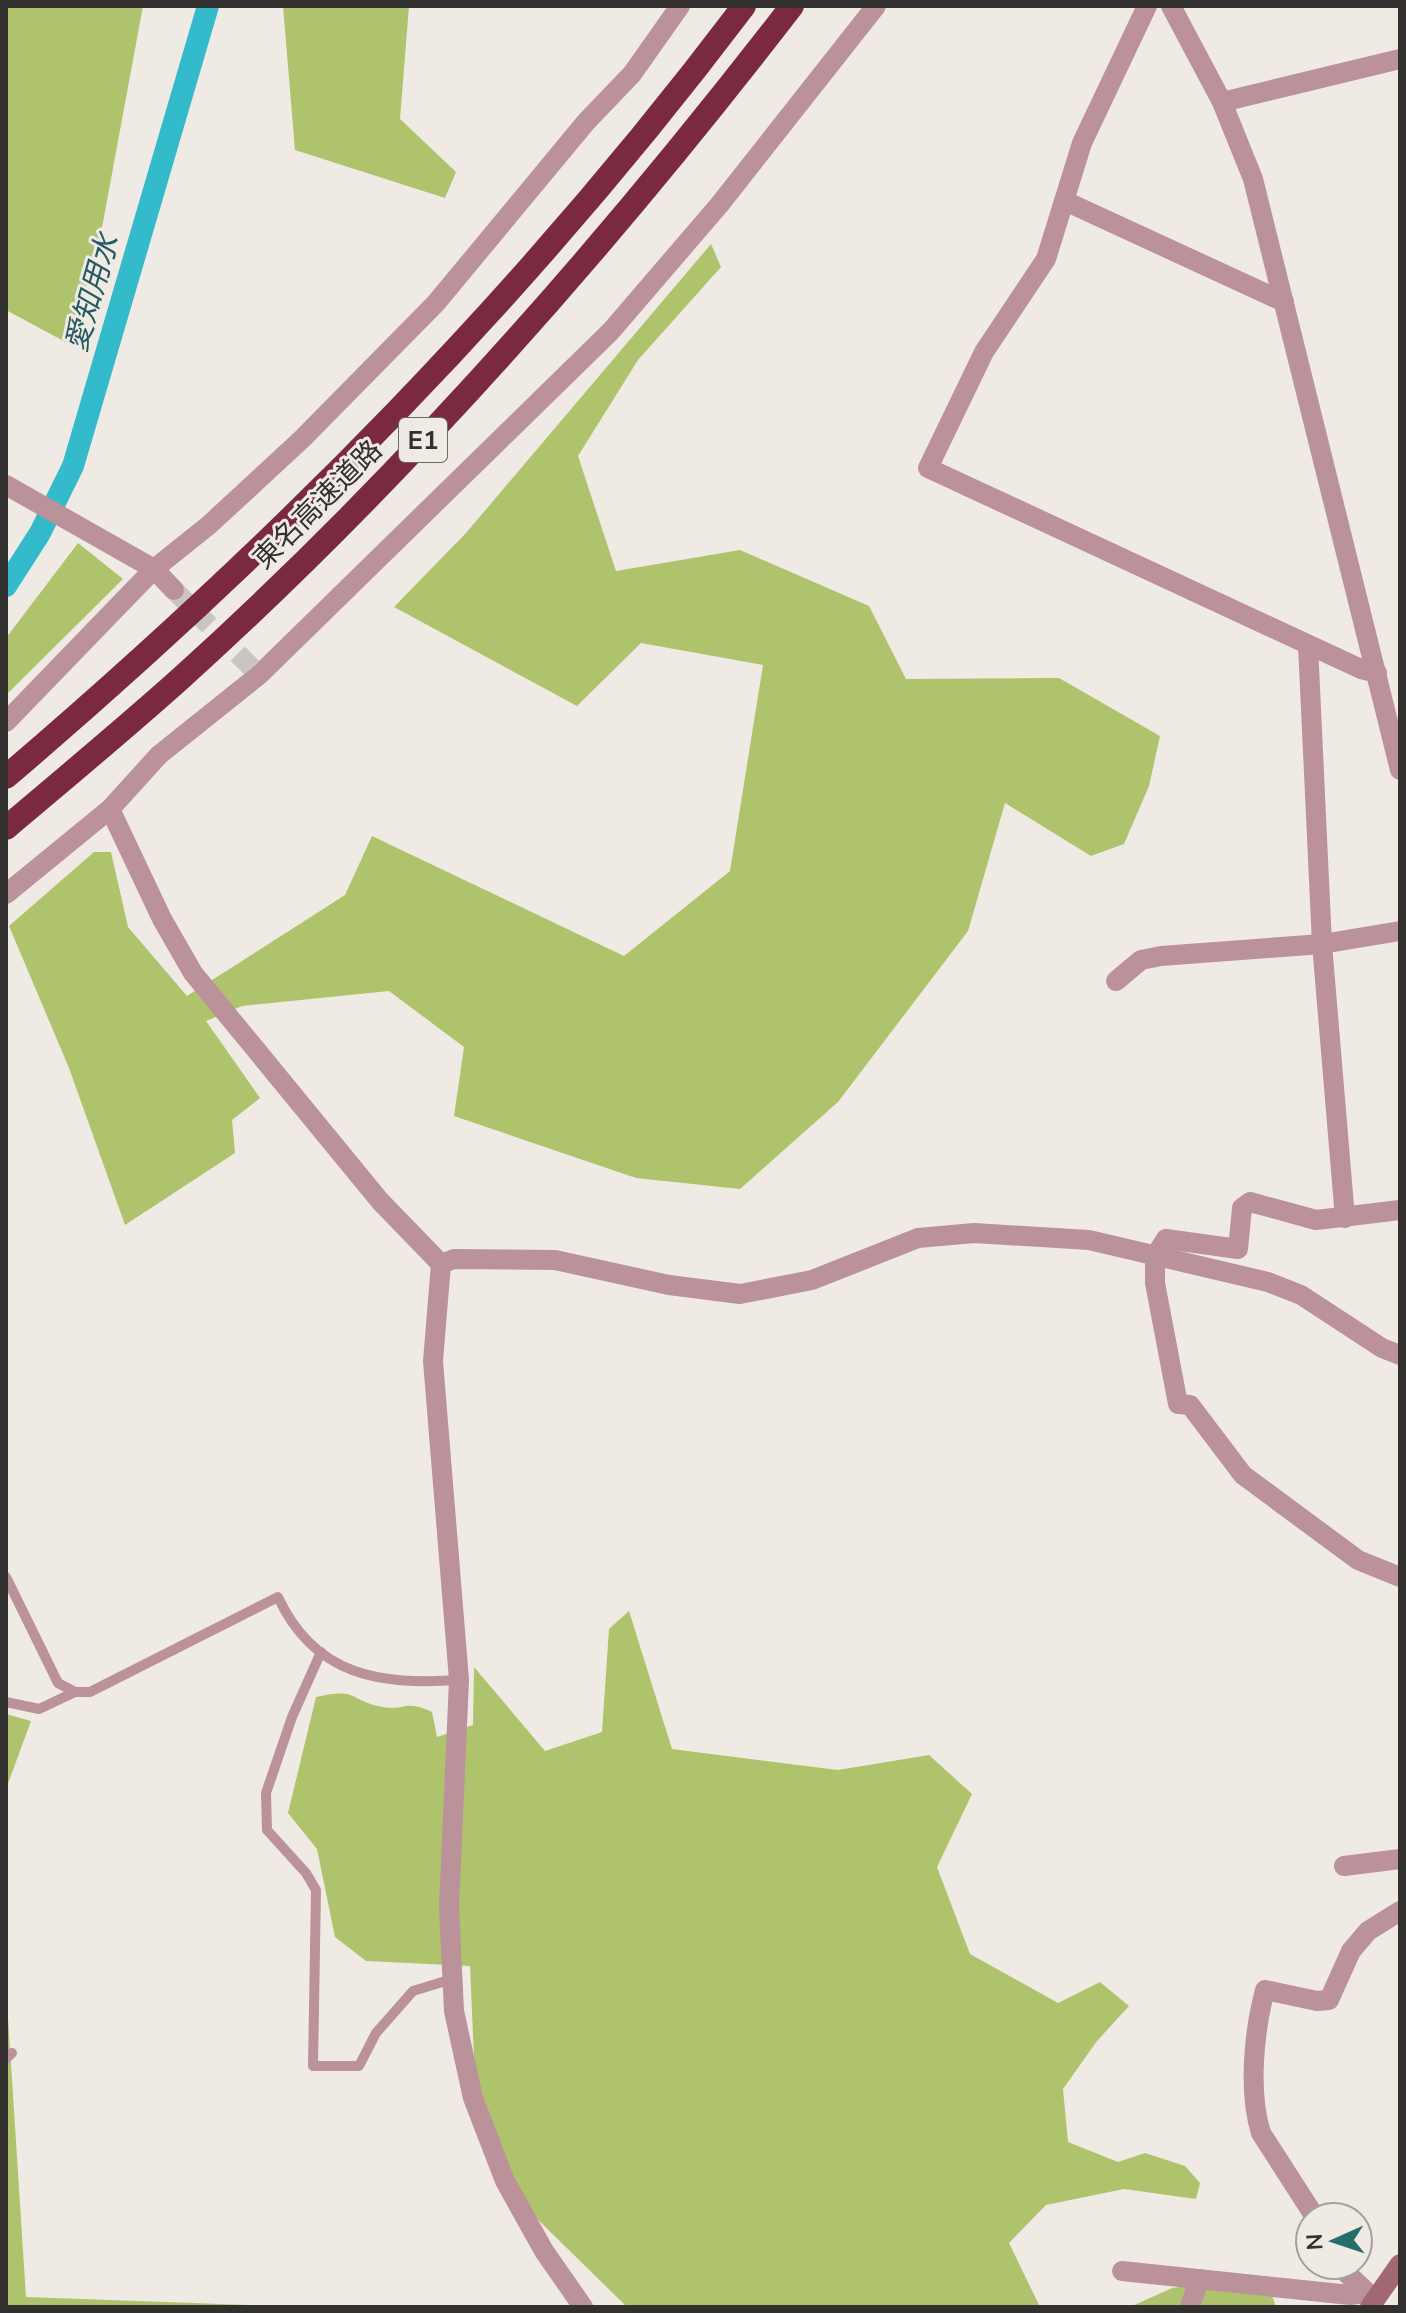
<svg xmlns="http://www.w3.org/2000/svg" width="1406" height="2313" font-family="'Nunito Sans','Noto Sans JP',sans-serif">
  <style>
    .forest { fill: #afc36d }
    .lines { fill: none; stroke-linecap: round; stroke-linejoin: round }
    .canal { stroke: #33bacb; stroke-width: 22 }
    .minor-tunnel { stroke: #cac5c0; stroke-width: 20; stroke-dasharray: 20 10; stroke-linecap: butt }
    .service { stroke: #bc929a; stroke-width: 10 }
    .minor { stroke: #bc929a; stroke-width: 20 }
    .tertiary { stroke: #bc929a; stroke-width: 20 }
    .secondary { stroke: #a16773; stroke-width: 20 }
    .motorway { stroke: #7a2941; stroke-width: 24 }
    .labels { text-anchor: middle; stroke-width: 6; stroke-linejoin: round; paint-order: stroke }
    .shield { fill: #f0eae4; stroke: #6c6865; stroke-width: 2 }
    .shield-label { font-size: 26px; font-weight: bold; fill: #33312f }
    .street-label { font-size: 28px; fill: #33312f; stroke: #f0eae4 }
    .water-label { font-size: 30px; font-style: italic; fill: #245a61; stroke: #f0eae4 }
  </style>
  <rect width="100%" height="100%" fill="#f0eae4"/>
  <g class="forest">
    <path d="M 6,6 L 143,6 L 101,233 L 71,345 L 6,310 Z"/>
    <path d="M 283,6 L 409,6 L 400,119 L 456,172 L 445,198 L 295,150 Z"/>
    <path d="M 711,244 L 721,267 L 638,360 L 578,456 L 616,571 L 740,550 L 869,606 L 906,679 L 1059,678 L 1160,736 L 1149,786 L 1124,844 L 1091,856 L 1005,803 L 968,931 L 838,1102 L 740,1189 L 636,1178 L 454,1116 L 464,1047 L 389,991 L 242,1006 L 206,1021 L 260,1098 L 232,1120 L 235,1153 L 125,1225 L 69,1068 L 9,926 L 94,852 L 111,852 L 128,927 L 187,996 L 345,895 L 372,836 L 624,956 L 730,871 L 763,665 L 641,643 L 577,706 L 394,607 L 466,533 Z"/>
    <path d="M 78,543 L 123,579 L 6,695 L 6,638 Z"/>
    <path d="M 629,1611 L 672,1749 L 838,1770 L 929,1755 L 972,1794 L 937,1867 L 970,1954 L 1058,2003 L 1100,1982 L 1129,2006 L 1097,2041 L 1063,2089 L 1068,2142 L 1118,2162 L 1145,2153 L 1185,2166 L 1200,2183 L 1196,2199 L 1124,2189 L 1046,2205 L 1009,2243 L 1040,2307 L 627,2307 L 522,2204 L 482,2139 L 474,2058 L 470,1966 L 366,1961 L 335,1937 L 317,1849 L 288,1813 L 316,1697 C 360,1687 348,1701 383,1707 C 405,1711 405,1699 432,1712 L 437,1737 L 473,1725 L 474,1667 L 545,1751 L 602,1732 L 609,1629 Z"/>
    <path d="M 6,1714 L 31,1721 L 6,1789 Z"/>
    <path d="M 6,1986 L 26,2297 L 308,2307 L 6,2307 Z"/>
    <path d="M 1265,2276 L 1276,2307 L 1130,2307 L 1172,2288 Z"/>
  </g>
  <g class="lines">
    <path class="canal" d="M 6,586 L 40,533 L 73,466 L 208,6"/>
    <path class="minor-tunnel" d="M 174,590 L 259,675"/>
    <g class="service">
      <path d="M 6,1577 L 58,1683 L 75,1692 L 90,1692 L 278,1597 C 315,1677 381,1685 459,1680"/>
      <path d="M 321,1652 L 292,1717 L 266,1793 L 267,1830 L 306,1873 L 316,1890 L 313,2066 L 359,2066 L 376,2033 L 413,1991 L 452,1979"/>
      <path d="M 6,1702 L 39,1709 L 75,1692"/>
      <path d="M 6,2059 L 12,2053"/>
    </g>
    <g class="minor">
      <path d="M 1147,6 L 1082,143 L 1046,259 L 984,352 L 928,468 L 1361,669 L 1377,673"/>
      <path d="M 1222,102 L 1400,59"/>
      <path d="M 1065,201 L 1284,302"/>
      <path d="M 6,485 L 154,569 L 174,590"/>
      <path d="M 1308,645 L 1322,944 L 1345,1218"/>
      <path d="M 6,722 L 154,569 L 209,525 L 302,439 L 436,303 L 586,122 L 632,74 L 680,6"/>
      <path d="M 110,809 L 162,919 L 193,973 L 380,1201 L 441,1264 L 454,1259 L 555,1260 L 669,1285 L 740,1294 L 812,1280 L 918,1238 L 974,1233 L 1089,1240 L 1268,1282 L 1301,1295 L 1382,1348 L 1400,1355"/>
      <path d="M 1116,981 L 1141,960 L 1161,956 L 1322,944 L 1400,931"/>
      <path d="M 1400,1210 L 1316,1220 L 1250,1202 L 1242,1208 L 1238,1249 L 1166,1239 L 1155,1256 L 1155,1283 L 1178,1404 L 1190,1405 L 1243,1475 L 1358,1560 L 1400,1577"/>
      <path d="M 1344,1866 L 1400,1859"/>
      <path d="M 1315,2217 L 1261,2133 C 1248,2092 1254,2031 1265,1990 L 1317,2001 L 1329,2000 L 1351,1951 L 1368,1931 L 1400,1911"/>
      <path d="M 1338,2265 L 1372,2297"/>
      <path d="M 1122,2271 L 1350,2295 L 1365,2293"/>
      <path d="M 1190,2307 L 1199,2279"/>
    </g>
    <g class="tertiary">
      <path d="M 1171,6 L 1222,102 L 1253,179 L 1400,770"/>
      <path d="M 6,894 L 110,809 L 159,755 L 259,675 L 611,331 L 720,204 L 876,6"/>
      <path d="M 441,1264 L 433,1361 L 459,1680 L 449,1907 L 454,2011 L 473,2098 L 505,2181 L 544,2251 L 583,2307"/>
    </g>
    <path class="secondary" d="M 1370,2307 L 1400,2264"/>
    <g class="motorway">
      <path d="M 6,777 C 281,542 526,295 744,6"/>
      <path d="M 6,828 C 64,779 123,730 180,679 C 406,475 607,246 792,6"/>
    </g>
  </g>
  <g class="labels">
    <rect class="shield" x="399" y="418" width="48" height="44" rx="6"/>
    <g class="shield-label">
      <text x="423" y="449">E1</text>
    </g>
    <g class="street-label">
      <text transform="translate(317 504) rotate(-45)" y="10">東名高速道路</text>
    </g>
    <g class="water-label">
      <text transform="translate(92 293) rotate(-74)" y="10">愛知用水</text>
    </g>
  </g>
  <rect width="1406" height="2313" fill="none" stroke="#33312f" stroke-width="16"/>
  <g transform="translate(1334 2241) rotate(267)"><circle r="38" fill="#f0eae4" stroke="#a4a09c" stroke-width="2"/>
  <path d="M0-6L14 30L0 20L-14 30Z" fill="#266f68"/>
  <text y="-12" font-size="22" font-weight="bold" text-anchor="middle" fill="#33312f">N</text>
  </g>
</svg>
